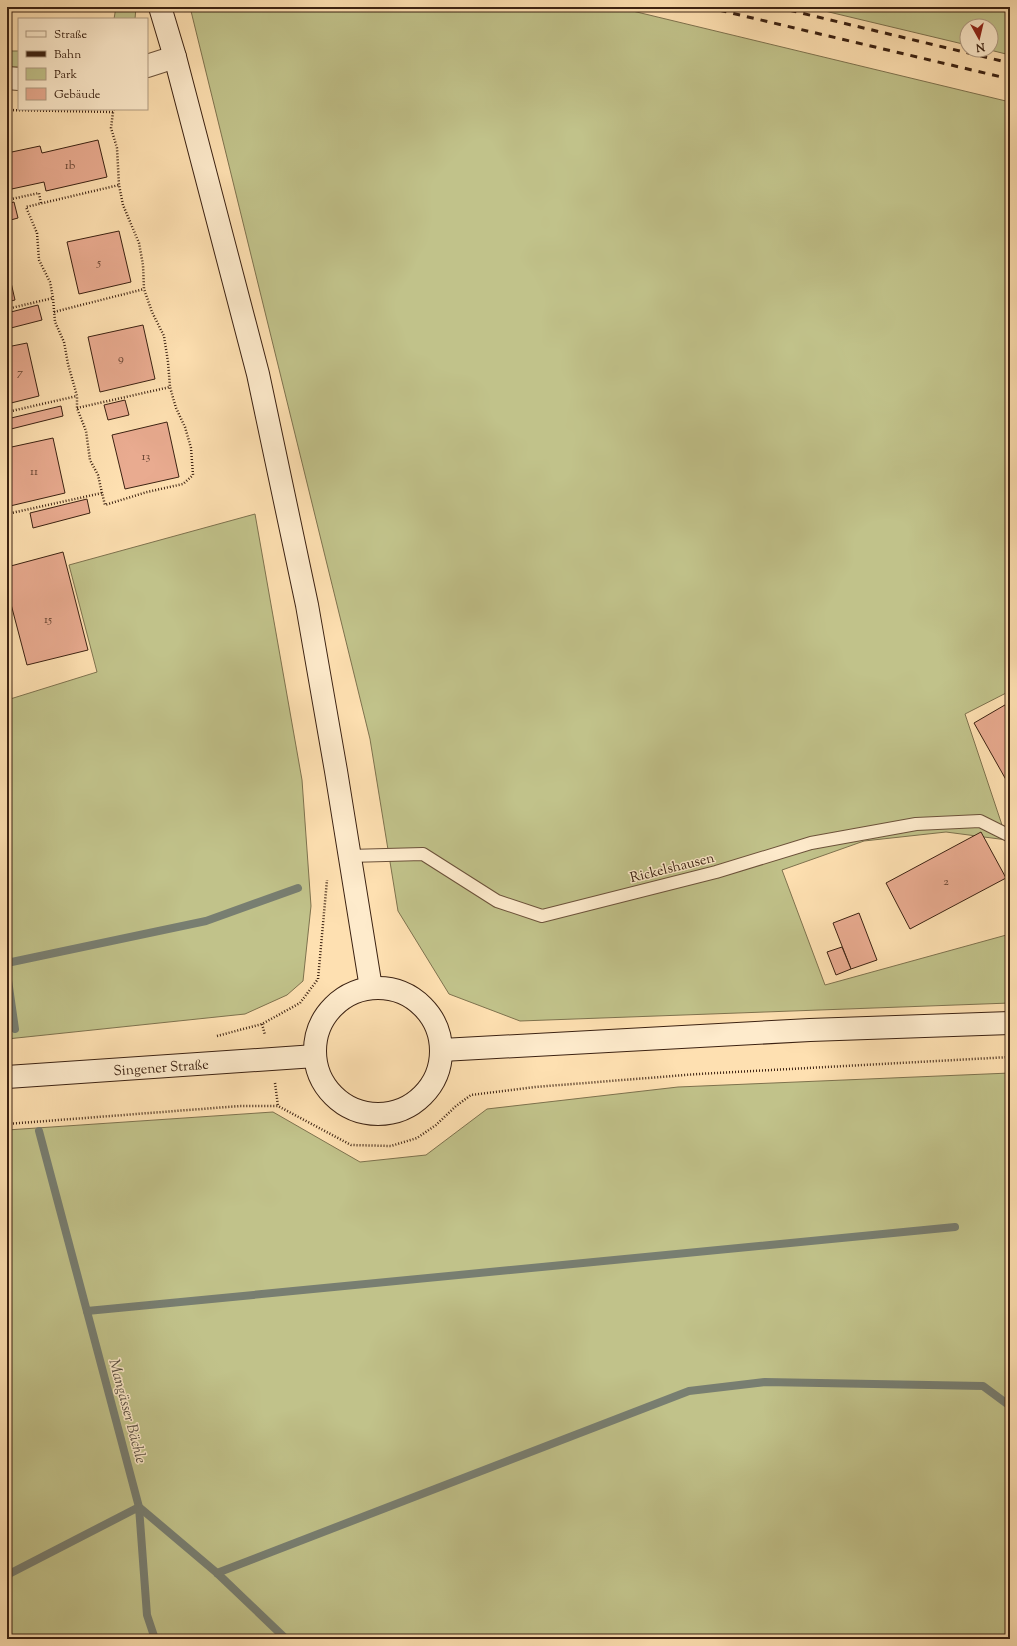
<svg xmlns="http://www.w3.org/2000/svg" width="1017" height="1646" font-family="'Sorts Mill Goudy',serif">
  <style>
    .green { fill: #c1c28a; stroke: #7e724e }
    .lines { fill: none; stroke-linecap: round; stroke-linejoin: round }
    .stream { stroke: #787e71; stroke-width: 8 }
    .building { fill: #e9ab90; stroke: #3c2212 }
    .lane-casing { stroke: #6c523a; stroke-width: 14 }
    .street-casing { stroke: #6c523a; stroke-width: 24 }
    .secondary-casing { stroke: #3c2212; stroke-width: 24 }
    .path { stroke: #3c2212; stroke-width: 2.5; stroke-dasharray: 1 2; stroke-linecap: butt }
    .lane { stroke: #feebcc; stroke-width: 12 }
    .street { stroke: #feebcc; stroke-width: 22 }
    .secondary { stroke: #feebcc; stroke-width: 22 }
    .rail { stroke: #3c2212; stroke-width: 3; stroke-dasharray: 7 7; stroke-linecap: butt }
    .labels { text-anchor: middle; stroke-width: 3; stroke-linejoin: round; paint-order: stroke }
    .number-label { font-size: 12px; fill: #674432 }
    .street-label { font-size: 14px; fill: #3c2212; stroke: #feebcc }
    .water-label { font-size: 15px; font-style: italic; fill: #5a5042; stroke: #feebcc }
  </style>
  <rect width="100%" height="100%" fill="#fee0b1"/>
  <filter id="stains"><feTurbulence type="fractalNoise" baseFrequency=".005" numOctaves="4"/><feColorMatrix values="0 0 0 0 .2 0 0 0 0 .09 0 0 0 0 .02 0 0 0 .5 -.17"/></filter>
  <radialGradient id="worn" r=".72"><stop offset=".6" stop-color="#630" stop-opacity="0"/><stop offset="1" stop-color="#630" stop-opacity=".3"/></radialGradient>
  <g class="green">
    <path d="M 116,7 L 136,7 L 135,19 L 114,19 Z"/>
    <path d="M 190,7 L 616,7 L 1010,102 L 1010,691 L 965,714 L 1007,840 L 946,832 L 864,841 L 782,870 L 825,985 L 1010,934 L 1010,1003 L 520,1021 L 449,994 L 398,911 L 370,739 Z"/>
    <path d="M 808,7 L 1010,7 L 1010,55 L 990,50 L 991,26 L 967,26 L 967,45 Z"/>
    <rect x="7" y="51" width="12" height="16"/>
    <path d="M 255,514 L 302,780 L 311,906 L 303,981 L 287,995 L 245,1014 L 7,1039 L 7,700 L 97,672 L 69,565 Z"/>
    <path d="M 1010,1073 L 1010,1639 L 7,1639 L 7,1130 L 273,1112 L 360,1162 L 426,1155 L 487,1109 L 678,1087 Z"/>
  </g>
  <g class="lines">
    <g class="stream">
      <path d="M 7,963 L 206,921 L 298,888"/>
      <path d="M 7,973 L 15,1029"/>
      <path d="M 39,1131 L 139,1507 L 217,1573 L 286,1639"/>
      <path d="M 87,1311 L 955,1227"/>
      <path d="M 217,1573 L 689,1391 L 765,1382 L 983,1386 L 1010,1406"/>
      <path d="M 7,1575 L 139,1507 L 147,1615 L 155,1639"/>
    </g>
  </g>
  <g class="building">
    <path d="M 98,140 L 107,177 L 46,191 L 44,182 L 7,190 L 7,153 L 40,146 L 42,153 Z"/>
    <path d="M 14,202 L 18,218 L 7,221 L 7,204 Z"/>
    <path d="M 119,231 L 131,282 L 79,294 L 67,242 Z"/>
    <path d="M 7,265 L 15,300 L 7,302 Z"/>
    <path d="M 38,305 L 42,320 L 7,329 L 7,313 Z"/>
    <path d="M 143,325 L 155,379 L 100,392 L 88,337 Z"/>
    <path d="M 27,343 L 39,396 L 7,404 L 7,347 Z"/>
    <path d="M 125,400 L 129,415 L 108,420 L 104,405 Z"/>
    <path d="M 61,406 L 63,416 L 7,430 L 7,419 Z"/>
    <path d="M 167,422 L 179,477 L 125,489 L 112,435 Z"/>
    <path d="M 53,438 L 65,493 L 10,506 L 7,494 L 7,448 Z"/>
    <path d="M 87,499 L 90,513 L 33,528 L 30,513 Z"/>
    <path d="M 63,552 L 88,650 L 27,665 L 7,589 L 7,567 Z"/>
    <path d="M 1010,702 L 1010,784 L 1009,785 L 974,723 Z"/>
    <path d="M 981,832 L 1006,878 L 910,929 L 886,883 Z"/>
    <path d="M 859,913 L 877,960 L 851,969 L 833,923 Z"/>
    <path d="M 842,947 L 851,969 L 836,975 L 827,952 Z"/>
  </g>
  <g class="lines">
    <g class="lane-casing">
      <path id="lane" d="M 349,856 L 423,854 L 497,901 L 542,916 L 716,872 L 811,843 L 916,824 L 980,821 L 1010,836"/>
    </g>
    <g class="street-casing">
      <g id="street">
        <path d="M 147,66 L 175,57"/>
        <path d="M 7,78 L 19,79"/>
      </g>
    </g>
    <g class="secondary-casing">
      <g id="secondary">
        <path d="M 160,7 L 175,57 L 258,374 L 307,605 L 336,771 L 371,988"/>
        <circle cx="378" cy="1051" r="63"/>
        <path d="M 442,1050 L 810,1030 L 1010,1023"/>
        <path d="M 7,1077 L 315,1056"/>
      </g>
    </g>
    <g class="path">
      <path d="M 7,110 L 113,112 L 114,109"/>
      <path d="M 7,200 L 39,193 L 41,203"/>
      <path d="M 7,309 L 53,298"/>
      <path d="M 54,312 L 144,289"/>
      <path d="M 77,408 L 170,387"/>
      <path d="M 7,412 L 77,396"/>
      <path d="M 102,493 L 98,475 L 90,460 L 86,431 L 77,408 L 77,396 L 68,364 L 64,342 L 55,322 L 53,298 L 50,282 L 39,260 L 37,233 L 26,207 L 119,185"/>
      <path d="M 7,514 L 102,493 L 105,505 L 147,492 L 183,484 L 193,475 L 191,448 L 185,427 L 176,408 L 170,387 L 168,362 L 164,336 L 152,312 L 144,289 L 143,265 L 139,243 L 123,205 L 119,185 L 117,148 L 111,128 L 113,112"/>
      <path d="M 262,1024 L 265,1035"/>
      <path d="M 217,1036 L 262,1024 L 300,1003 L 318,979 L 327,880"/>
      <path d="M 275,1083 L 278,1106"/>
      <path d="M 7,1124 L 240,1106 L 278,1106 L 351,1145 L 391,1146 L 417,1138 L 436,1125 L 456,1106 L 471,1095 L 535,1087 L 698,1074 L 1010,1057"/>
    </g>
    <use href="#lane" class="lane"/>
    <use href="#street" class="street"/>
    <use href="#secondary" class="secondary"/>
    <g class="rail">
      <path d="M 706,7 L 1010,79"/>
      <path d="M 776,7 L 1010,63"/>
    </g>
  </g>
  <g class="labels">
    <g class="number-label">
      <text x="70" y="169">1b</text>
      <text x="99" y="266">5</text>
      <text x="121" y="362">9</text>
      <text x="20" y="376">7</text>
      <text x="146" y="460">13</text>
      <text x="34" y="475">11</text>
      <text x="48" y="623">15</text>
      <text x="946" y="885">2</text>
    </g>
    <g class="street-label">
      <text transform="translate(672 867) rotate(-14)" y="5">Rickelshausen</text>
      <text transform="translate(161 1067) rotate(-4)" y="5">Singener Straße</text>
    </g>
    <g class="water-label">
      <text transform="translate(128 1411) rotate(75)" y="5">Mangässer Bächle</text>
    </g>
  </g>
  <rect width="1017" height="1646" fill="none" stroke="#fee0b1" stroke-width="24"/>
  <rect x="8" y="8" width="1001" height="1630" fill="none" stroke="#3c2212" stroke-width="2"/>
  <rect x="12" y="12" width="993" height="1622" fill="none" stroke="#3c2212"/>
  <rect x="18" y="18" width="130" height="92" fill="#feebcc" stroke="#b09b82"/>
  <rect x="26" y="31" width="20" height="6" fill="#feebcc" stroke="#b09b82"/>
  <text x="54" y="38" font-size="12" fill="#3c2212">Straße</text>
  <rect x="26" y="51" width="20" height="6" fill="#3c2212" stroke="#b09b82"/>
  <text x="54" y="58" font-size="12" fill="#3c2212">Bahn</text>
  <rect x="26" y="68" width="20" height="12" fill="#c1c28a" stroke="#b09b82"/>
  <text x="54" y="78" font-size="12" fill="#3c2212">Park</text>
  <rect x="26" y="88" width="20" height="12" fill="#e9ab90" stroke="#b09b82"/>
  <text x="54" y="98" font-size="12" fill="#3c2212">Gebäude</text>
  <g transform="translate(979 38) rotate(172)"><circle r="19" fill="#feebcc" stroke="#b09b82"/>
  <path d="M0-3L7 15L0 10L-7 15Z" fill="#8f2418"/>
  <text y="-6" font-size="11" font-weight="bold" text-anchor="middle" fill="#3c2212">N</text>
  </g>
  <rect width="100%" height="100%" filter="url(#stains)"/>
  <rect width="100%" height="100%" fill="url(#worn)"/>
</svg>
